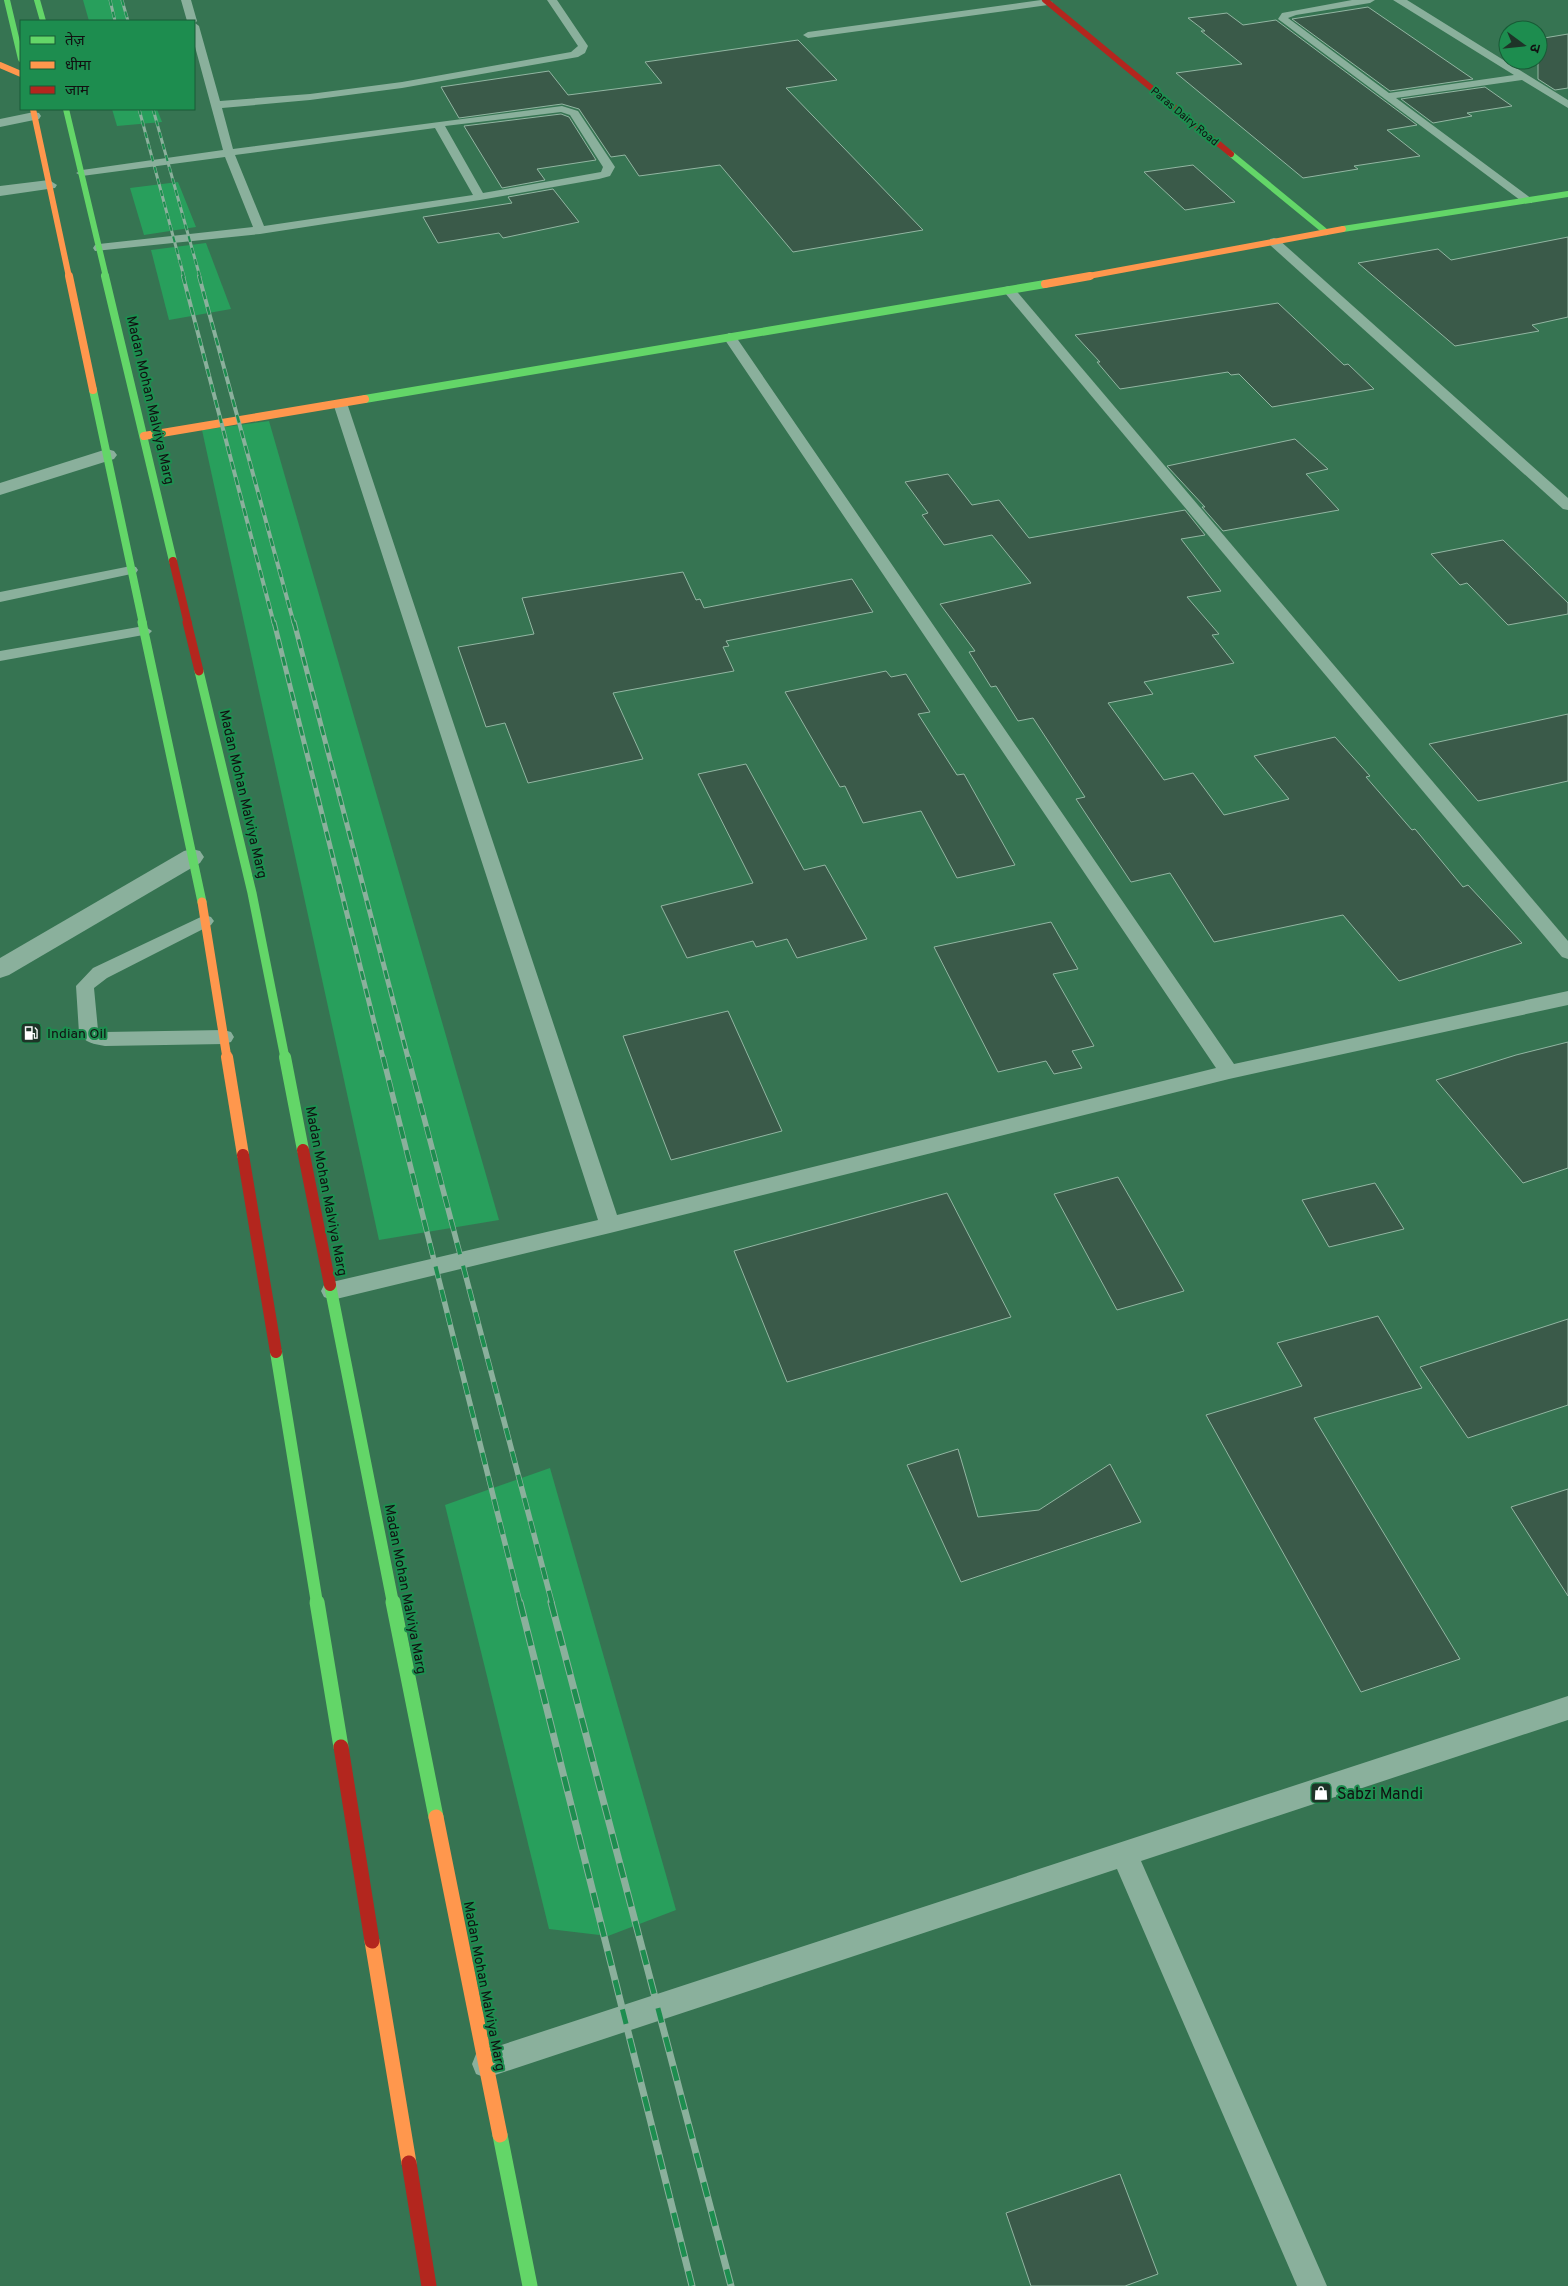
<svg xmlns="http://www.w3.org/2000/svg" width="1568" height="2286" font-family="Overpass,'Noto Sans Devanagari',sans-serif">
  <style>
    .green { fill: #289f5c }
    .building { fill: #3a5a49; stroke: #92b6a2 }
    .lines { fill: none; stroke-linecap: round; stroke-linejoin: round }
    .lane { fill: #8ab09c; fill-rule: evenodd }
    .street { fill: #8ab09c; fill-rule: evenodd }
    .fast-far4 { stroke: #63d668; stroke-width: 6 }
    .fast-far3 { stroke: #63d668; stroke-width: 8 }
    .fast-far2 { stroke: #63d668; stroke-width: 9 }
    .fast-far1 { stroke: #63d668; stroke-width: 12 }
    .fast { stroke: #63d668; stroke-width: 15 }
    .slow-far4 { stroke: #ff974d; stroke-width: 6 }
    .slow-far3 { stroke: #ff974d; stroke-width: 8 }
    .slow-far2 { stroke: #ff974d; stroke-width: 9 }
    .slow-far1 { stroke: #ff974d; stroke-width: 12 }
    .slow { stroke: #ff974d; stroke-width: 15 }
    .jam-far4 { stroke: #b3261e; stroke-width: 6 }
    .jam-far3 { stroke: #b3261e; stroke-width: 8 }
    .jam-far2 { stroke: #b3261e; stroke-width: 9 }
    .jam-far1 { stroke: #b3261e; stroke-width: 12 }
    .jam { stroke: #b3261e; stroke-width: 15 }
    .rail-far4-casing { stroke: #8bb09c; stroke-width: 3 }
    .rail-far3-casing { stroke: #8bb09c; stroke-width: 4 }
    .rail-far2-casing { stroke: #8bb09c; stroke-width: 5 }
    .rail-far1-casing { stroke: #8bb09c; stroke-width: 5.5 }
    .rail-casing { stroke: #8bb09c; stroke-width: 7 }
    .rail-far4 { stroke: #1d8d4f; stroke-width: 2; stroke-dasharray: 6; stroke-linecap: butt }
    .rail-far3 { stroke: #1d8d4f; stroke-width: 2.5; stroke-dasharray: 8; stroke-linecap: butt }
    .rail-far2 { stroke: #1d8d4f; stroke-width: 3; stroke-dasharray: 9; stroke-linecap: butt }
    .rail-far1 { stroke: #1d8d4f; stroke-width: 4; stroke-dasharray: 12; stroke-linecap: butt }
    .rail { stroke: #1d8d4f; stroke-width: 5; stroke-dasharray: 15; stroke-linecap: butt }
    .labels { text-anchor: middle; stroke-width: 4; stroke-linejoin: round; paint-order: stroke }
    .far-street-label { font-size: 11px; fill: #111; stroke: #1d8d4f }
    .street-label { font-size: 14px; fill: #111; stroke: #1d8d4f }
    .poi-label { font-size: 14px; fill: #111; stroke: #1d8d4f; text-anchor: start }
    .near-poi-label { font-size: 16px; fill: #111; stroke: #1d8d4f; text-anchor: start }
  </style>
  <rect width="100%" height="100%" fill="#367452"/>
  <g class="green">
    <path d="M 83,0 L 122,0 L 129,21 L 89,21 Z"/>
    <path d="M 112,109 L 157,109 L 162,122 L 117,126 Z"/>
    <path d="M 178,182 L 196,227 L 144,235 L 130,188 Z"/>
    <path d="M 206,243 L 231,309 L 169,320 L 151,250 Z"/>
    <path d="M 269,421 L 499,1220 L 379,1240 L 202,430 Z"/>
    <path d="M 550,1468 L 676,1910 L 608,1936 L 549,1929 L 445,1505 Z"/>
  </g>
  <g class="building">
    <path d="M 1368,7 L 1473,79 L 1390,91 L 1292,19 Z"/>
    <path d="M 1227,13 L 1243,25 L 1276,20 L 1417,125 L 1387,130 L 1420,156 L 1354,166 L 1358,169 L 1303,178 L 1176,73 L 1242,64 L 1201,31 L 1205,31 L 1188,18 Z"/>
    <path d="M 1568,34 L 1568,88 L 1555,90 L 1538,79 L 1538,39 Z"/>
    <path d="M 798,40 L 837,80 L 786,88 L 923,230 L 793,252 L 720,165 L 639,176 L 625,155 L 611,157 L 579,109 L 562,104 L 459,118 L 441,87 L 549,71 L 568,95 L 662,83 L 645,62 Z"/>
    <path d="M 1485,87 L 1512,106 L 1467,113 L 1472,116 L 1433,123 L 1401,99 Z"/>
    <path d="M 561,114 L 569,117 L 596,160 L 537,169 L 545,180 L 502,188 L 464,126 Z"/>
    <path d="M 1193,165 L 1235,202 L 1185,210 L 1144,172 Z"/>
    <path d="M 553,189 L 579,222 L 503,238 L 499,233 L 438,243 L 423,217 L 512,203 L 508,197 Z"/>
    <path d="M 1568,237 L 1568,317 L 1532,325 L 1539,331 L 1455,346 L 1358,263 L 1438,249 L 1451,260 Z"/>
    <path d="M 1278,303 L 1344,365 L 1348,364 L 1374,389 L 1272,407 L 1239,374 L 1231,375 L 1228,372 L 1120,389 L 1097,362 L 1100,362 L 1075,335 Z"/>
    <path d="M 1295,439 L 1328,469 L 1306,474 L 1339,510 L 1223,531 L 1202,507 L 1205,507 L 1167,466 Z"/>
    <path d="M 948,474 L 972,505 L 999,500 L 1029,538 L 1185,510 L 1205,535 L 1181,539 L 1221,591 L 1187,597 L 1219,634 L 1212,635 L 1234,663 L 1144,682 L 1153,694 L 1108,703 L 1164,780 L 1193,773 L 1224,815 L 1289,799 L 1254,756 L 1335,737 L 1370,776 L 1366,777 L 1412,830 L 1415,829 L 1463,887 L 1468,885 L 1522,943 L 1399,981 L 1343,915 L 1214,942 L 1170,873 L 1131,882 L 1076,799 L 1085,797 L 1033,718 L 1018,721 L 996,686 L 991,687 L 969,652 L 975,651 L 940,604 L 1031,583 L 992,535 L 944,545 L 922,515 L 928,513 L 905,482 Z"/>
    <path d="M 1503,540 L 1568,603 L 1568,614 L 1508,625 L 1467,583 L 1460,585 L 1431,554 Z"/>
    <path d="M 683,572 L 696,600 L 700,599 L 704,608 L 852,579 L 873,612 L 726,641 L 729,646 L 723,647 L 734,671 L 613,693 L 643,759 L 528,783 L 505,723 L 486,727 L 458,647 L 534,634 L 522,598 Z"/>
    <path d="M 886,671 L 891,677 L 906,674 L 930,712 L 918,714 L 957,775 L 964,774 L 1015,865 L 957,878 L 921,811 L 863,823 L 845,786 L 840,787 L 785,692 Z"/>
    <path d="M 1568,714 L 1568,781 L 1478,801 L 1429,744 Z"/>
    <path d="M 746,764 L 804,870 L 825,865 L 867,939 L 797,958 L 787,939 L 756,947 L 753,941 L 687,958 L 661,906 L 753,883 L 698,774 Z"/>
    <path d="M 1051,922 L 1078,969 L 1053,974 L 1094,1046 L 1072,1051 L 1082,1068 L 1054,1074 L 1046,1061 L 998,1072 L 934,947 Z"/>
    <path d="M 728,1011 L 782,1131 L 671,1160 L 623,1036 Z"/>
    <path d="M 1568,1042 L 1568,1168 L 1523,1183 L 1436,1080 L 1516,1055 Z"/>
    <path d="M 1118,1177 L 1184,1291 L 1117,1310 L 1054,1194 Z"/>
    <path d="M 1375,1183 L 1404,1229 L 1329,1247 L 1302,1200 Z"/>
    <path d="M 947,1193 L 1011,1317 L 787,1382 L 734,1251 Z"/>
    <path d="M 1378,1316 L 1422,1388 L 1314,1418 L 1460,1659 L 1361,1692 L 1206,1415 L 1302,1386 L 1277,1343 Z"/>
    <path d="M 1568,1319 L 1568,1405 L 1468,1438 L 1420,1367 Z"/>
    <path d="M 958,1449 L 978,1517 L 1039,1510 L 1110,1464 L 1141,1522 L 961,1582 L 907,1465 Z"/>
    <path d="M 1568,1489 L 1568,1596 L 1511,1507 Z"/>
    <path d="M 1120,2174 L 1158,2274 L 1125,2286 L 1031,2286 L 1006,2213 Z"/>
  </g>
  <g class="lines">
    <g class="lane">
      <path d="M 181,0 L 191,0 L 197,21 L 195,23 L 199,26 L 220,101 L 310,94 L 402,82 L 571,52 L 578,46 L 547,0 L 557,0 L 588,46 L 585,53 L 578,57 L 402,88 L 310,100 L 222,108 L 233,149 L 562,106 L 578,111 L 615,167 L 610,176 L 599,179 L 480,200 L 260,234 L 95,251 L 93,248 L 95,245 L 99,244 L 253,227 L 225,157 L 82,176 L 76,173 L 82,170 L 223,150 L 194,43 L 194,21 L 187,21 ZM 561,112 L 570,115 L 603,167 L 601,172 L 483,193 L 445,126 ZM 435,128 L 473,195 L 264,226 L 235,155 Z"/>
      <path d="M 1041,0 L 1053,2 L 1048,5 L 808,38 L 803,35 L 808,32 Z"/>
      <path d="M 1352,0 L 1375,0 L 1370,3 L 1296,15 L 1288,18 L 1389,93 L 1514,75 L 1393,0 L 1407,0 L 1568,100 L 1568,108 L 1522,80 L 1396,98 L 1532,199 L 1532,203 L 1524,203 L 1278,19 L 1282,13 Z"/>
      <path d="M 1274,238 L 1278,239 L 1568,498 L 1568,510 L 1563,509 L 1270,245 L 1270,239 Z"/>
      <path d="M 1009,286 L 1013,287 L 1568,941 L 1568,959 L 1562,957 L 1005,293 L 1003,290 L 1005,287 Z"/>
      <path d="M 729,333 L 734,334 L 1234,1064 L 1568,991 L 1568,1005 L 1229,1079 L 610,1233 L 332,1300 L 324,1297 L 321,1291 L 324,1285 L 332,1282 L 598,1220 L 333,403 L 335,400 L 345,400 L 347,403 L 617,1215 L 1216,1068 L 723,337 Z"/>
      <path d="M 131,566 L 136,567 L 138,570 L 136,573 L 0,602 L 0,592 Z"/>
      <path d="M 144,626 L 152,631 L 149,634 L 0,661 L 0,651 Z"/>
      <path d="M 205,915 L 211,917 L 214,921 L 211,925 L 107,978 L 94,988 L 98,1030 L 105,1032 L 224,1030 L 231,1032 L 234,1037 L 231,1042 L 224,1044 L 105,1046 C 94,1044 85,1043 79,1033 L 76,986 L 93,968 Z"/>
      <path d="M 1568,1696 L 1568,1720 L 1141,1861 L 1327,2286 L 1297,2286 L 1117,1869 L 486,2078 L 476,2074 L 472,2064 L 476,2054 L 486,2050 Z"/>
    </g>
    <g class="street">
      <path d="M 34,112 L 39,113 L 41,116 L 39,119 L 0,127 L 0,119 Z"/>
      <path d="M 49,180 L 57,185 L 55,188 L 0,196 L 0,186 Z"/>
      <path d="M 107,449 L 114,451 L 117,455 L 114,459 L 0,495 L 0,483 Z"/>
      <path d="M 192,849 L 200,851 L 204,857 L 200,863 L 9,975 L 0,978 L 0,958 L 184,851 Z"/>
    </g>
    <g class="fast-far4">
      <path d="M 7,0 L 21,59"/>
      <path d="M 37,0 L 43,21"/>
      <path d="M 66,109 L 106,277"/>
      <path d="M 1231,154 L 1326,232"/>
      <path d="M 1343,229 L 1568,194"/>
    </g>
    <g class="fast-far3">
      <path d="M 105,276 L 173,561"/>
      <path d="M 93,390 L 143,624"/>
      <path d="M 365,399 L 1045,284"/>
    </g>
    <g class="fast-far2">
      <path d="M 142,622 L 202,902"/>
      <path d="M 199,671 L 252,893 L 285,1058"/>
    </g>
    <g class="fast-far1">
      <path d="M 285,1057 L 303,1150"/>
      <path d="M 330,1285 L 393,1603"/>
      <path d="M 276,1352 L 317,1603"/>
    </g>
    <g class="fast">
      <path d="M 317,1602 L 341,1747"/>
      <path d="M 393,1602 L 436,1817"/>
      <path d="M 500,2135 L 530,2286"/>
    </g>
    <g class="slow-far4">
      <path d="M 0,65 L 21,74"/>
      <path d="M 33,109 L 69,277"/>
      <path d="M 1083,277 L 1343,229"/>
    </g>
    <g class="slow-far3">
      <path d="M 69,276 L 93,390"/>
      <path d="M 1045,284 L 1090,276"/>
      <path d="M 144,436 L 365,399"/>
    </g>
    <path class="slow-far2" d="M 202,902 L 227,1058"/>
    <path class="slow-far1" d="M 227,1057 L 243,1155"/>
    <g class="slow">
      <path d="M 436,1817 L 500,2135"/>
      <path d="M 372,1941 L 409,2163"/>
    </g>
    <path class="jam-far4" d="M 1045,0 L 1231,154"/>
    <path class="jam-far3" d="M 173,561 L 188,624"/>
    <path class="jam-far2" d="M 187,622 L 199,671"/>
    <g class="jam-far1">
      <path d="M 303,1150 L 330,1285"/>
      <path d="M 243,1155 L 276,1352"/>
    </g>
    <g class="jam">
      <path d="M 341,1747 L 372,1941"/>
      <path d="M 409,2163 L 429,2286"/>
    </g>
    <g class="rail-far4-casing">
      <g id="rail-far4">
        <path d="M 110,0 L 115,21"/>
        <path d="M 122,0 L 128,21"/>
        <path d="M 139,109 L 184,277"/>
        <path d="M 153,109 L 200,277"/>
      </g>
    </g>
    <g class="rail-far3-casing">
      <g id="rail-far3">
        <path d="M 183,276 L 274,624"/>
        <path d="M 199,276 L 294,624"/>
      </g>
    </g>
    <g class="rail-far2-casing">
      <g id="rail-far2">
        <path d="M 274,622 L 383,1058"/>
        <path d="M 294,622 L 408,1058"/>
      </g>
    </g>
    <g class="rail-far1-casing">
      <g id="rail-far1">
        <path d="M 383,1057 L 520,1603"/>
        <path d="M 408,1057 L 552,1603"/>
      </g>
    </g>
    <g class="rail-casing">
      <g id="rail">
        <path d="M 520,1602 L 692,2286"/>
        <path d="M 551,1602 L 731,2286"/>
      </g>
    </g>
    <use href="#rail-far4" class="rail-far4"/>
    <use href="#rail-far3" class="rail-far3"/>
    <use href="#rail-far2" class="rail-far2"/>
    <use href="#rail-far1" class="rail-far1"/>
    <use href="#rail" class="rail"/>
  </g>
  <defs>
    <g id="fuel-square" transform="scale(1.125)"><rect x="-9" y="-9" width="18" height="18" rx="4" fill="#1e3428" stroke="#1d8d4f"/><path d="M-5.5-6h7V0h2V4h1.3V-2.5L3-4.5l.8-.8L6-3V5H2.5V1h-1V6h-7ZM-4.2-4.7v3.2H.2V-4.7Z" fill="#fff"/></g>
    <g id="shop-square" transform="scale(1.125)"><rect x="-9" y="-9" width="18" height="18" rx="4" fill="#1e3428" stroke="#1d8d4f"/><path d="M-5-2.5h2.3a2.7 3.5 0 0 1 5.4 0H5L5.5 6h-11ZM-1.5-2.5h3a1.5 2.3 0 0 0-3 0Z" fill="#fff"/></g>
  </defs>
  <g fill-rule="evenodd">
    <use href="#fuel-square" x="31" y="1033"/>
    <use href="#shop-square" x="1321" y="1793"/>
  </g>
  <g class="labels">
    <g class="far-street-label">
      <text transform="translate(1185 116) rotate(40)" y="4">Paras Dairy Road</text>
    </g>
    <g class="street-label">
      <text transform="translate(151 400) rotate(77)" y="5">Madan Mohan Malviya Marg</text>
      <text transform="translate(244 794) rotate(77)" y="5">Madan Mohan Malviya Marg</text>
      <text transform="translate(327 1191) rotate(79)" y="5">Madan Mohan Malviya Marg</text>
      <text transform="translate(406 1589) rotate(79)" y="5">Madan Mohan Malviya Marg</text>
      <text transform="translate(485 1986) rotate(79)" y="5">Madan Mohan Malviya Marg</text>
    </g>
    <g class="poi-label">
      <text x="47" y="1038">Indian Oil</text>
    </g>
    <g class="near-poi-label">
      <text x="1337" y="1799">Sabzi Mandi</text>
    </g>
  </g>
  <rect x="20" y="20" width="175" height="90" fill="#1d8d4f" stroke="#185b36"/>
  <rect x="30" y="36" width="25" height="8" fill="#63d668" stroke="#185b36"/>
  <text x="65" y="45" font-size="15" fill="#111111">तेज़</text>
  <rect x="30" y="61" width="25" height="8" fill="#ff974d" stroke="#185b36"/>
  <text x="65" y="70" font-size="15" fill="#111111">धीमा</text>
  <rect x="30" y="86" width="25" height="8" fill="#b3261e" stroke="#185b36"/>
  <text x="65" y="95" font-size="15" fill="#111111">जाम</text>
  <g transform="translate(1523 45) rotate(105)"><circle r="24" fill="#1d8d4f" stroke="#185b36"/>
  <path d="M0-4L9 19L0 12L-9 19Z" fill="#1e3428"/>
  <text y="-8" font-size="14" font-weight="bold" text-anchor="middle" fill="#111111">उ</text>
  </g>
</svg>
